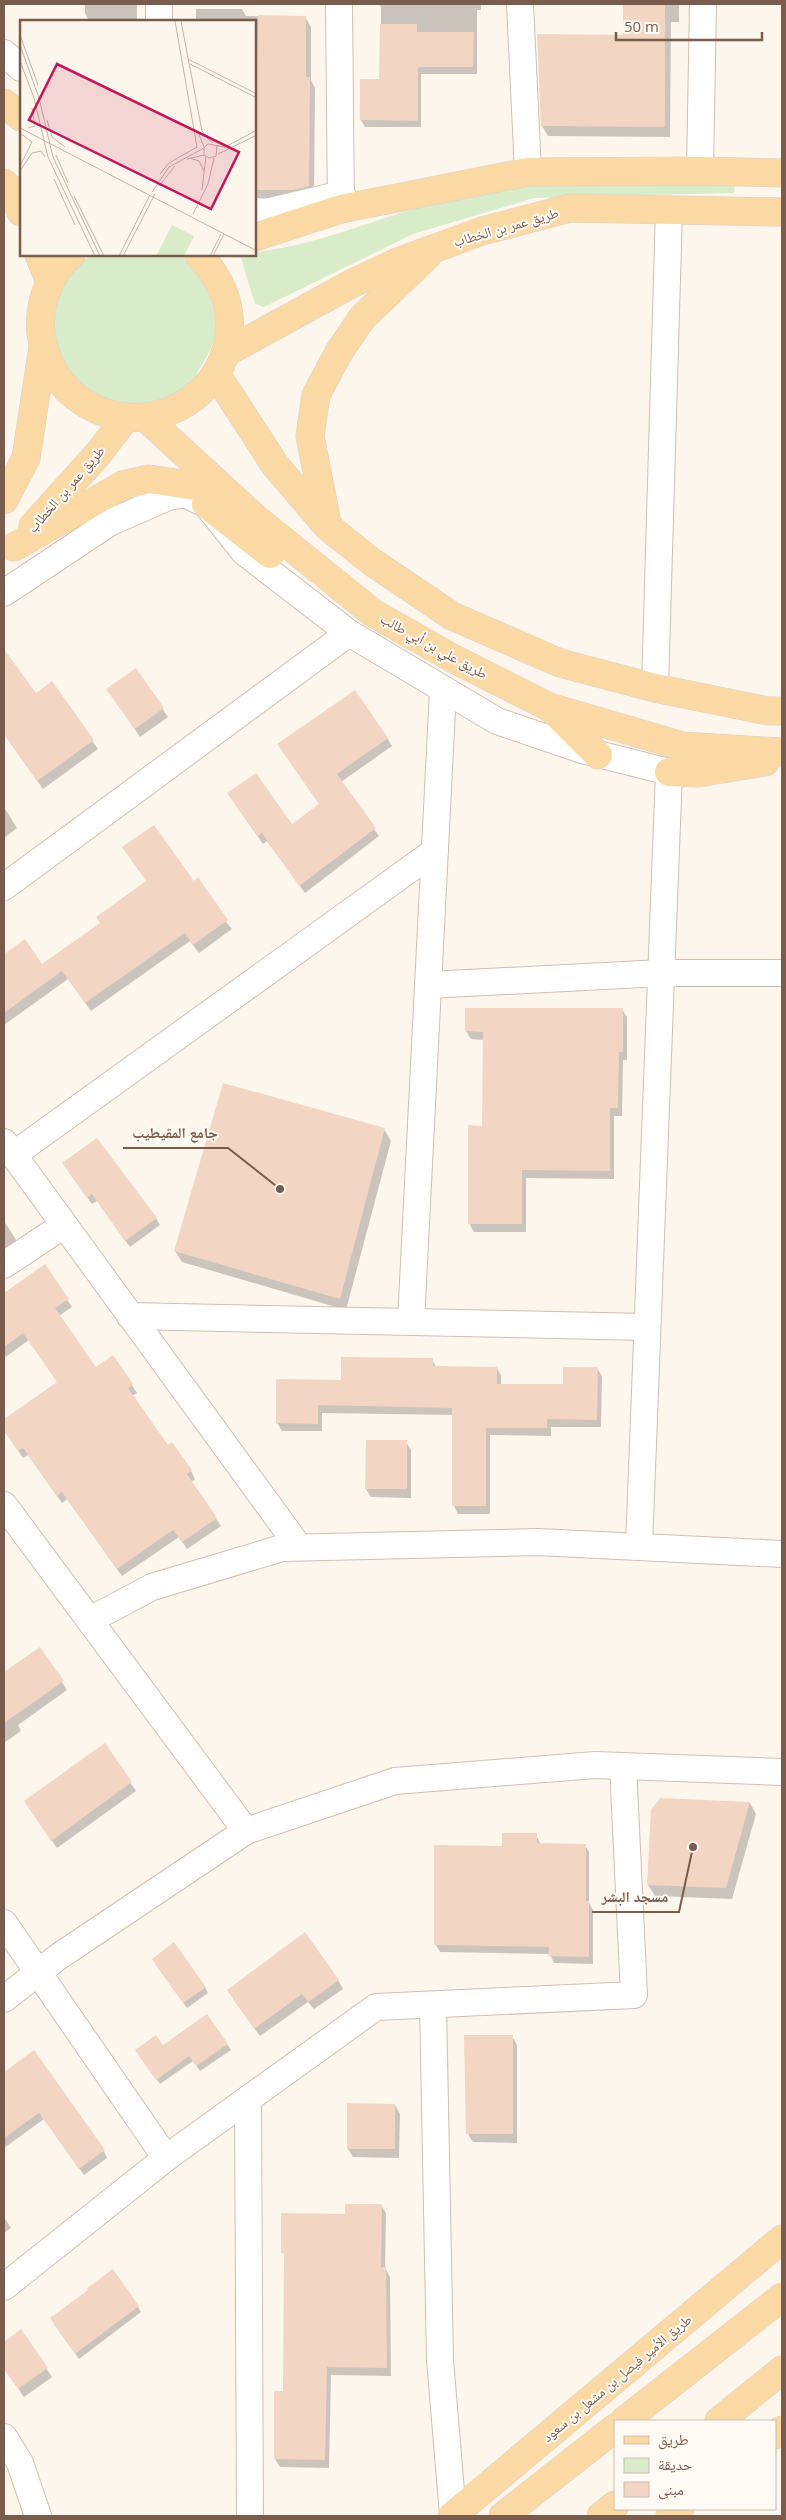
<svg xmlns="http://www.w3.org/2000/svg" width="786" height="2520" font-family="'Open Sans','Noto Naskh Arabic',sans-serif">
  <style>
    .green { fill: #d8ecc9 }
    .shadow { fill: #0003 }
    .building { fill: #f3d5c3 }
    .lines { fill: none; stroke-linecap: round; stroke-linejoin: round }
    .minor-casing { stroke: #d1beb0; stroke-width: 28 }
    .major-casing { stroke: #dad1cd; stroke-width: 29 }
    .minor { stroke: #fff; stroke-width: 26 }
    .major { stroke: #fbd9a5; stroke-width: 28 }
    .labels { text-anchor: middle; stroke-width: 4; stroke-linejoin: round; paint-order: stroke }
    .street-label { font-size: 14px; fill: #7a5c4d; stroke: #fffaf3 }
    .inset-road { fill: none; stroke: #c5b3a7; stroke-width: 1 }
    .view { fill: #c2185b; fill-opacity: 0.15; stroke: #c2185b; stroke-width: 2.5 }
    .inset-edge { fill: none; stroke: #7a5c4d; stroke-width: 2.5 }
    .leader { fill: none; stroke: #7a5c4d; stroke-width: 2 }
    .callout-dot { fill: #7a5c4d; stroke: #fffaf3; stroke-width: 2 }
    .callout-label { font-size: 15px; text-anchor: middle; font-weight: bold; fill: #7a5c4d; stroke: #fffaf3; stroke-width: 4; stroke-linejoin: round; paint-order: stroke }
  </style>
  <rect width="100%" height="100%" fill="#fdf6ec"/>
  <g class="green">
    <path d="M 642,182 L 735,186 L 734,193 L 534,198 L 413,234 L 264,307 L 255,304 L 240,255 L 255,255 L 255,252 C 322,245 387,214 453,197 C 514,181 579,184 642,182 Z"/>
    <path d="M 90,255 L 180,255 C 205,270 211,295 215,322 C 218,337 208,356 200,368 C 197,373 194,380 190,384 C 163,411 111,413 82,388 C 52,363 45,315 62,281 C 67,271 82,262 90,255 Z"/>
  </g>
  <g class="shadow">
    <path d="M 85,4 L 137,4 L 137,21 L 89,21 L 85,13 Z"/>
    <path d="M 379,4 L 481,4 L 481,10 L 477,10 L 477,74 L 421,74 L 421,127 L 365,127 L 361,120 L 381,80 L 381,8 Z"/>
    <path d="M 625,4 L 679,4 L 679,22 L 671,22 L 670,137 L 548,136 L 542,126 L 625,36 Z"/>
    <path d="M 196,9 L 242,9 L 246,16 L 305,17 L 311,27 L 311,80 L 315,88 L 314,196 L 255,199 L 255,21 L 196,21 Z"/>
    <path d="M 4,651 L 35,695 L 52,683 L 98,749 L 43,789 L 4,734 Z"/>
    <path d="M 136,670 L 168,717 L 140,737 L 113,698 Z"/>
    <path d="M 387,738 L 392,746 L 341,782 L 379,836 L 305,893 L 267,841 L 263,844 L 228,794 L 292,826 L 320,805 L 278,744 Z"/>
    <path d="M 4,807 L 17,828 L 4,838 Z"/>
    <path d="M 193,883 L 232,929 L 199,953 L 190,941 L 91,1011 L 68,979 L 4,1025 L 4,955 L 25,941 L 42,966 L 101,923 Z"/>
    <path d="M 466,1009 L 622,1009 L 627,1017 L 627,1060 L 623,1060 L 622,1116 L 614,1116 L 614,1179 L 526,1178 L 526,1232 L 474,1232 L 469,1223 L 483,1127 L 484,1040 L 471,1039 L 466,1031 Z"/>
    <path d="M 384,1129 L 391,1141 L 346,1310 L 182,1262 L 175,1251 Z"/>
    <path d="M 68,1171 L 156,1218 L 160,1225 L 130,1247 L 97,1201 L 92,1204 Z"/>
    <path d="M 4,1221 L 18,1243 L 4,1253 Z"/>
    <path d="M 45,1266 L 72,1307 L 59,1316 L 95,1369 L 113,1357 L 137,1393 L 132,1396 L 167,1447 L 191,1471 L 195,1479 L 191,1482 L 221,1526 L 187,1549 L 179,1537 L 122,1576 L 67,1499 L 62,1503 L 28,1455 L 23,1458 L 4,1430 L 4,1421 L 58,1383 L 29,1340 L 4,1358 L 4,1296 Z"/>
    <path d="M 432,1360 L 437,1368 L 497,1368 L 501,1376 L 501,1385 L 565,1385 L 597,1368 L 602,1376 L 601,1427 L 551,1427 L 551,1436 L 490,1435 L 490,1514 L 458,1514 L 454,1506 L 454,1415 L 322,1413 L 322,1431 L 282,1431 L 277,1423 L 277,1381 L 342,1381 Z"/>
    <path d="M 406,1442 L 411,1450 L 411,1498 L 371,1497 L 366,1489 Z"/>
    <path d="M 40,1649 L 67,1690 L 18,1725 L 21,1731 L 4,1743 L 4,1674 Z"/>
    <path d="M 105,1745 L 136,1791 L 57,1848 L 31,1810 Z"/>
    <path d="M 750,1803 L 756,1814 L 732,1899 L 655,1896 L 648,1885 Z"/>
    <path d="M 536,1835 L 541,1845 L 585,1845 L 589,1852 L 589,1903 L 593,1910 L 593,1964 L 554,1963 L 550,1954 L 440,1952 L 436,1945 L 435,1846 L 504,1847 Z"/>
    <path d="M 156,1965 L 205,1987 L 208,1993 L 187,2008 Z"/>
    <path d="M 338,1980 L 343,1989 L 314,2009 L 308,2002 L 260,2036 L 233,1999 Z"/>
    <path d="M 512,2036 L 517,2045 L 517,2143 L 473,2142 L 468,2134 Z"/>
    <path d="M 227,2044 L 231,2050 L 200,2071 L 193,2061 L 160,2084 L 140,2056 L 163,2047 Z"/>
    <path d="M 17,2080 L 104,2151 L 107,2158 L 84,2175 L 44,2119 L 4,2148 L 4,2089 Z"/>
    <path d="M 395,2105 L 400,2114 L 399,2158 L 353,2157 L 348,2149 Z"/>
    <path d="M 381,2205 L 386,2213 L 385,2268 L 390,2277 L 391,2376 L 331,2375 L 329,2468 L 280,2467 L 275,2459 L 284,2392 L 285,2257 L 283,2252 L 346,2215 Z"/>
    <path d="M 4,2217 L 11,2228 L 4,2233 Z"/>
    <path d="M 90,2291 L 138,2307 L 141,2312 L 79,2359 L 54,2324 Z"/>
    <path d="M 21,2331 L 52,2377 L 24,2397 L 4,2368 L 4,2343 Z"/>
  </g>
  <g class="building">
    <path d="M 623,4 L 665,4 L 665,127 L 541,126 L 537,34 L 623,35 Z"/>
    <path d="M 258,15 L 306,16 L 306,77 L 310,77 L 309,186 L 293,190 L 255,190 Z"/>
    <path d="M 380,24 L 417,24 L 417,32 L 474,32 L 473,67 L 418,67 L 418,121 L 360,120 L 360,79 L 379,79 Z"/>
    <path d="M 4,649 L 36,693 L 52,681 L 94,740 L 37,781 L 4,734 Z"/>
    <path d="M 136,668 L 164,708 L 135,729 L 106,689 Z"/>
    <path d="M 355,690 L 388,738 L 337,774 L 376,828 L 299,886 L 262,833 L 258,836 L 227,793 L 256,773 L 292,824 L 319,804 L 277,744 Z"/>
    <path d="M 154,825 L 194,881 L 198,877 L 228,920 L 193,945 L 185,933 L 85,1003 L 62,971 L 4,1013 L 4,954 L 25,939 L 42,964 L 100,923 L 96,917 L 146,881 L 122,847 Z"/>
    <path d="M 465,1008 L 623,1008 L 623,1052 L 619,1052 L 618,1108 L 610,1108 L 610,1171 L 522,1170 L 522,1224 L 468,1224 L 468,1125 L 482,1126 L 483,1032 L 465,1031 Z"/>
    <path d="M 223,1083 L 385,1128 L 340,1299 L 174,1251 Z"/>
    <path d="M 97,1138 L 157,1218 L 125,1241 L 92,1194 L 87,1198 L 62,1163 Z"/>
    <path d="M 45,1264 L 69,1299 L 55,1308 L 96,1367 L 113,1355 L 133,1384 L 128,1388 L 168,1445 L 172,1442 L 192,1470 L 187,1474 L 217,1518 L 182,1542 L 173,1530 L 117,1569 L 62,1492 L 57,1496 L 23,1448 L 18,1451 L 4,1431 L 4,1419 L 57,1382 L 23,1333 L 4,1347 L 4,1293 Z"/>
    <path d="M 341,1357 L 433,1358 L 433,1366 L 497,1367 L 497,1384 L 563,1384 L 563,1367 L 598,1367 L 597,1420 L 547,1419 L 547,1428 L 486,1428 L 486,1506 L 452,1506 L 452,1408 L 318,1405 L 318,1424 L 276,1423 L 276,1379 L 341,1380 Z"/>
    <path d="M 366,1440 L 407,1440 L 407,1489 L 365,1489 Z"/>
    <path d="M 40,1647 L 64,1681 L 4,1723 L 4,1672 Z"/>
    <path d="M 105,1743 L 132,1782 L 51,1841 L 24,1801 Z"/>
    <path d="M 660,1798 L 750,1802 L 726,1888 L 647,1885 L 651,1810 Z"/>
    <path d="M 502,1833 L 537,1833 L 537,1843 L 586,1844 L 586,1901 L 589,1901 L 589,1957 L 548,1956 L 549,1947 L 434,1945 L 434,1845 L 502,1846 Z"/>
    <path d="M 305,1932 L 339,1980 L 308,2002 L 302,1994 L 254,2029 L 227,1990 Z"/>
    <path d="M 174,1942 L 206,1987 L 183,2003 L 152,1959 Z"/>
    <path d="M 207,2014 L 228,2044 L 196,2066 L 189,2056 L 156,2080 L 135,2050 L 156,2035 L 163,2045 Z"/>
    <path d="M 464,2035 L 513,2035 L 513,2134 L 466,2134 Z"/>
    <path d="M 34,2050 L 105,2150 L 79,2169 L 39,2113 L 4,2138 L 4,2072 Z"/>
    <path d="M 347,2103 L 395,2104 L 395,2149 L 347,2149 Z"/>
    <path d="M 345,2204 L 382,2204 L 381,2267 L 386,2267 L 387,2368 L 327,2367 L 325,2460 L 274,2459 L 274,2391 L 283,2391 L 284,2253 L 281,2253 L 281,2213 L 345,2214 Z"/>
    <path d="M 113,2269 L 139,2306 L 75,2354 L 50,2318 L 88,2290 L 87,2288 Z"/>
    <path d="M 21,2329 L 48,2368 L 18,2389 L 4,2369 L 4,2342 Z"/>
  </g>
  <g class="lines">
    <g class="minor-casing">
      <g id="minor">
        <path d="M 339,4 L 341,209"/>
        <path d="M 520,4 L 528,172"/>
        <path d="M 159,21 L 159,4"/>
        <path d="M 4,53 L 21,68"/>
        <path d="M 700,171 L 703,4"/>
        <path d="M 255,211 L 266,212 L 342,194"/>
        <path d="M 4,593 L 109,523 L 168,497 L 184,494 L 206,504 L 244,552 L 349,633 L 497,721 L 582,750 L 669,772 L 639,1547"/>
        <path d="M 655,688 L 669,210"/>
        <path d="M 4,887 L 349,633"/>
        <path d="M 428,985 L 662,973 L 782,973"/>
        <path d="M 4,1142 L 299,1547"/>
        <path d="M 13,1155 L 435,851"/>
        <path d="M 4,1265 L 64,1225"/>
        <path d="M 130,1316 L 647,1327"/>
        <path d="M 411,1322 L 443,690"/>
        <path d="M 4,1505 L 246,1831"/>
        <path d="M 90,1620 L 152,1587 L 282,1548 L 538,1542 L 782,1554"/>
        <path d="M 4,1923 L 166,2158"/>
        <path d="M 4,1999 L 58,1957 L 246,1831 L 395,1781 L 595,1765 L 782,1772"/>
        <path d="M 433,2005 L 440,2360 L 453,2515"/>
        <path d="M 248,2099 L 250,2516"/>
        <path d="M 4,2287 L 166,2158 L 376,2007 L 634,1995 L 623,1766"/>
        <path d="M 4,2437 L 20,2463 L 38,2516"/>
      </g>
    </g>
    <g class="major-casing">
      <g id="major">
        <path d="M 4,103 L 21,117"/>
        <path d="M 4,183 L 13,192 L 21,212"/>
        <path d="M 255,237 L 341,209 L 528,172 L 700,171 L 782,173"/>
        <path d="M 39,255 L 50,282"/>
        <path d="M 71,255 C 49,272 38,306 41,334 C 45,361 59,387 83,402 C 155,448 249,385 226,300 C 221,283 211,268 199,255"/>
        <path d="M 225,353 L 351,284 L 400,261 L 482,231 L 570,208 L 782,212"/>
        <path d="M 216,374 L 275,465 L 328,527 L 372,562 L 452,616 L 560,663 L 655,688 L 768,711 L 782,711"/>
        <path d="M 146,418 L 255,518 L 373,613 L 454,659 L 549,707 L 682,746 L 782,752"/>
        <path d="M 4,500 L 26,458 L 43,347"/>
        <path d="M 206,504 L 270,554"/>
        <path d="M 327,523 L 310,436 L 316,395 L 339,352 L 362,318 L 427,256"/>
        <path d="M 33,526 L 98,454 L 125,419"/>
        <path d="M 14,547 L 123,485 L 149,479 L 202,487 L 222,499"/>
        <path d="M 552,709 L 598,755"/>
        <path d="M 669,772 L 698,773 L 765,762"/>
        <path d="M 624,2421 L 782,2297"/>
        <path d="M 719,2421 L 782,2370"/>
        <path d="M 775,2435 L 782,2430"/>
        <path d="M 452,2516 L 782,2239"/>
        <path d="M 503,2516 L 615,2428"/>
        <path d="M 601,2516 L 615,2505"/>
        <path d="M 670,2516 L 680,2509"/>
      </g>
    </g>
    <use href="#minor" class="minor"/>
    <use href="#major" class="major"/>
  </g>
  <g class="labels">
    <g class="street-label">
      <text transform="translate(506 227) rotate(-16)" y="5">طريق عمر بن الخطاب</text>
      <text transform="translate(66 489) rotate(-49)" y="5">طريق عمر بن الخطاب</text>
      <text transform="translate(434 646) rotate(29)" y="5">طريق علي بن أبي طالب</text>
      <text transform="translate(617 2378) rotate(-40)" y="5">طريق الأمير فيصل بن مشعل بن سعود</text>
    </g>
  </g>
  <g transform="translate(20 20)">
    <rect width="236" height="236" fill="#fdf6ec"/>
    <path d="M 152,205 L 174,216 L 164,236 L 136,236 Z" fill="#d8ecc9"/>
    <path class="inset-road" d="M 161,1 L 182,111 L 192,123M 0,15 L 18,65M 0,25 L 19,78 L 33,137 L 80,236M 168,39 L 237,74M 0,41 L 14,78 L 28,137 L 75,236M 170,44 L 237,78M 27,100 L 32,117 L 45,127M 0,108 L 237,231M 8,108 L 15,106 L 12,88M 178,112 L 184,127M 0,113 L 12,122 L 0,146M 197,126 L 196,136 L 189,138 L 184,135 L 184,128 L 188,124 L 205,127 L 237,110M 198,134 L 237,115M 36,135 L 48,163M 170,138 L 179,141 L 184,151M 167,139 L 184,135M 0,151 L 12,133 L 21,131 L 25,137M 140,154 L 149,143 L 177,127 L 155,1M 34,159 L 55,205M 139,166 L 155,146M 182,170 L 186,136M 132,172 L 149,147 L 184,128M 54,176 L 84,236M 173,194 L 188,164 L 194,138M 99,236 L 130,175M 103,236 L 135,174M 190,236 L 201,214M 193,236 L 204,214"/>
    <path class="view" d="M 37,44 L 219,132 L 191,189 L 9,100 Z"/>
    <rect width="236" height="236" class="inset-edge"/>
  </g>
  <path class="leader" d="M280 1189L228 1148H123M693 1847L679 1912H592"/>
  <g class="callout-dot">
    <circle cx="280" cy="1189" r="5"/>
    <circle cx="693" cy="1847" r="5"/>
  </g>
  <g class="callout-label">
    <text x="175" y="1138">جامع المقيطيب</text>
    <text x="635" y="1902">مسجد البشر</text>
  </g>
  <rect width="786" height="2520" fill="none" stroke="#7a5c4d" stroke-width="10"/>
  <rect x="614" y="2420" width="162" height="90" fill="#fffaf3" stroke="#cabbb1"/>
  <rect x="624" y="2436" width="25" height="8" fill="#fbd9a5" stroke="#cabbb1"/>
  <text x="658" y="2445" font-size="15" fill="#7a5c4d">طريق</text>
  <rect x="624" y="2458" width="25" height="15" fill="#d8ecc9" stroke="#cabbb1"/>
  <text x="658" y="2470" font-size="15" fill="#7a5c4d">حديقة</text>
  <rect x="624" y="2482" width="25" height="15" fill="#f3d5c3" stroke="#cabbb1"/>
  <text x="658" y="2495" font-size="15" fill="#7a5c4d">مبنى</text>
  <path d="M616 32v8h146v-8" fill="none" stroke="#7a5c4d" stroke-width="2.5"/>
  <text x="624" y="32" font-size="15" fill="#7a5c4d" stroke="#fffaf3" stroke-width="4" paint-order="stroke">50 m</text>
</svg>
